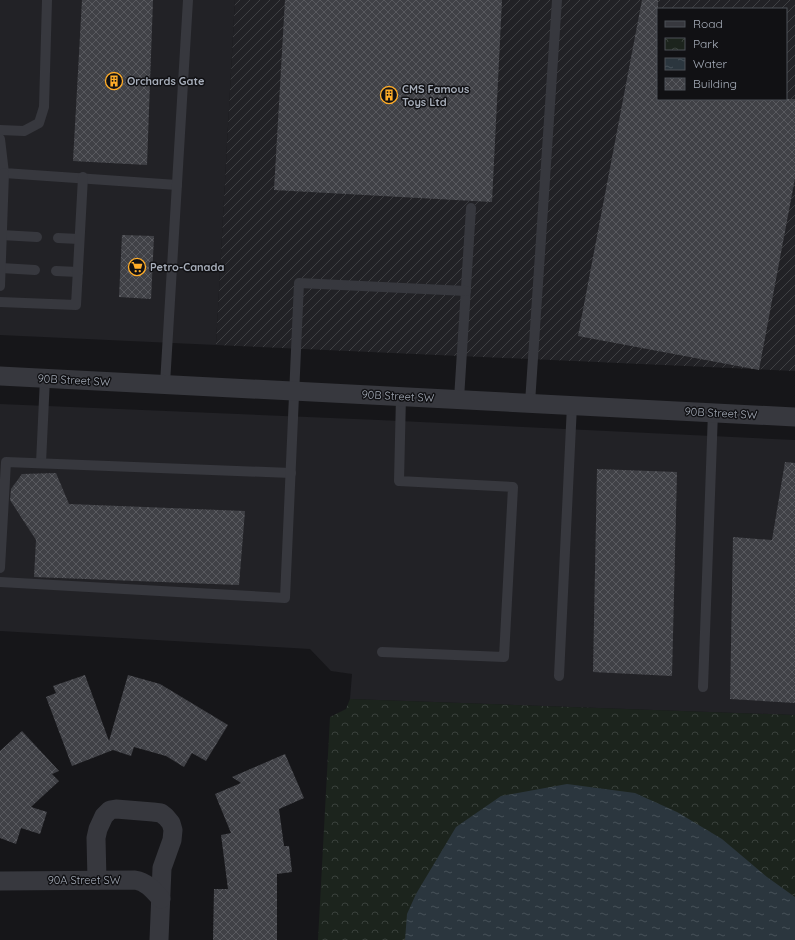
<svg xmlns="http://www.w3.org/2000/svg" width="795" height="940" font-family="Quicksand,sans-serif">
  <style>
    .built { fill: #222226 }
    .industrial { fill: url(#industrial-furrows); fill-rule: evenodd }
    .park { fill: url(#park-crowns) }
    .water { fill: url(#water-ripples) }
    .building { fill: url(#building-cross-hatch) }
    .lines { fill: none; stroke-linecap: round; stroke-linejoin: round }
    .lane { stroke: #37383e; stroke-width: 10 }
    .street { stroke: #37383e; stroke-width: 19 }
    .labels { text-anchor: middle; stroke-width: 3; stroke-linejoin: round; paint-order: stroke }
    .poi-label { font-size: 11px; font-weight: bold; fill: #a7aeba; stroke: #111114; text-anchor: start }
    .street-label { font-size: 11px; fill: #a7aeba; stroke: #111114 }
  </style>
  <defs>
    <pattern id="industrial-furrows" width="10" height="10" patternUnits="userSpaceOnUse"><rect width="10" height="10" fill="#222226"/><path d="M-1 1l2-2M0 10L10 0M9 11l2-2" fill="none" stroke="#3f4043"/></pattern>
    <pattern id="park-crowns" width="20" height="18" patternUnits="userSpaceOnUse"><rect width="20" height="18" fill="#1c241d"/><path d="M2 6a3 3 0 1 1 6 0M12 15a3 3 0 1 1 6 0" fill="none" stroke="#3a413c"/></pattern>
    <pattern id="water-ripples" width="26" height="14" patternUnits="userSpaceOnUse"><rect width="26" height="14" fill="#2b363e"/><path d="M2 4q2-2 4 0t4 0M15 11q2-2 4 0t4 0" fill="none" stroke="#475158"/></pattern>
    <pattern id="building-cross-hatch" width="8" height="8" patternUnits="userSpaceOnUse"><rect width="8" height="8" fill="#404146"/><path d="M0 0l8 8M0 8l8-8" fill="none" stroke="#595a5f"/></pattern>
  </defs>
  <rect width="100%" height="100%" fill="#161619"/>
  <g class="built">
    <path d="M 0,0 L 235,0 L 216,345 L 0,335 Z"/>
    <path d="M 0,404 L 379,420 L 795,440 L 795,715 L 350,699 L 352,674 L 331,671 L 310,649 L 0,631 Z"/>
  </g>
  <path class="industrial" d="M 235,0 L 795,0 L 795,371 L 216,345 ZM 658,9 L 786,9 L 786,99 L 658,99 Z"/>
  <path class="park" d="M 350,699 L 795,715 L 795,940 L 318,940 L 330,717 L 346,709 Z"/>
  <path class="water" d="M 567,784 L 635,793 L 677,812 L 722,839 L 767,877 L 795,897 L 795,940 L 405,940 L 407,914 L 416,894 L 456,827 L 501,796 Z"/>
  <g class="building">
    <path d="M 82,0 L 153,0 L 147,165 L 73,161 Z"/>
    <path d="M 285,0 L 502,0 L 492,202 L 274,190 Z"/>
    <path d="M 642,0 L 658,0 L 658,99 L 795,99 L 795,178 L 759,370 L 578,336 Z"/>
    <path d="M 122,235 L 154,236 L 151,299 L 119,297 Z"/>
    <path d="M 785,462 L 795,463 L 795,703 L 730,699 L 733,537 L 772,540 Z"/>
    <path d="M 597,469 L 677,472 L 672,676 L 593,672 Z"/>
    <path d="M 56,473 L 69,504 L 245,511 L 239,585 L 34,577 L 36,540 L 10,500 L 11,489 L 22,474 Z"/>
    <path d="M 85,675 L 109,741 L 128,675 L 160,684 L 228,725 L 206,761 L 192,753 L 184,767 L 166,756 L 134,747 L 131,756 L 113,750 L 72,766 L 46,697 L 56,693 L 53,686 Z"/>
    <path d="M 22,731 L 59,771 L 52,774 L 59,781 L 31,807 L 47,812 L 40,834 L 21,828 L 16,844 L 0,838 L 0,751 Z"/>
    <path d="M 285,754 L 304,798 L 279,809 L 284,846 L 289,846 L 292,872 L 277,874 L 277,940 L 213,940 L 214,889 L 228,889 L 221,835 L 231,833 L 215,794 L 241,783 L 232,777 Z"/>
  </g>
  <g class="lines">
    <g class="lane">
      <path d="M 0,130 L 24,131 L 39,123 L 44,107 L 47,0"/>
      <path d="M 0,139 L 4,173 L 177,185"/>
      <path d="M 1,235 L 37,237"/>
      <path d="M 58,238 L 79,239"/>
      <path d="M 1,268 L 35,270"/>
      <path d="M 56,271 L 78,272"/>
      <path d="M 0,286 L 4,173"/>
      <path d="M 0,302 L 76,305 L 83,177"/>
      <path d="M 165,384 L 188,0"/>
      <path d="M 459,399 L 471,208"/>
      <path d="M 530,403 L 557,0"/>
      <path d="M 41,463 L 45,378"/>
      <path d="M 0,568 L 6,462 L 291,473"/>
      <path d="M 0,582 L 285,598 L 299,283 L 466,291"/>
      <path d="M 382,652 L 504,657 L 513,487 L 399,481 L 401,396"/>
      <path d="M 559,676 L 572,405"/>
      <path d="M 703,687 L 713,412"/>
    </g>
    <g class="street">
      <path d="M 0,376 L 795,417"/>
      <path d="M 97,880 L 96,838 L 98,829 L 104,816 L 110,810 L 116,809 L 153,812 L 161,813 L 166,817 L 171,823 L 173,830 L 172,840 L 162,868 L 159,940"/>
      <path d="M 0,881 L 135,880 C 147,882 153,890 161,899"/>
    </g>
  </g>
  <defs>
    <g id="building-ring" transform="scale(0.9)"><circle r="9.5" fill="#111114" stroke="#ffad28" stroke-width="1.5"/><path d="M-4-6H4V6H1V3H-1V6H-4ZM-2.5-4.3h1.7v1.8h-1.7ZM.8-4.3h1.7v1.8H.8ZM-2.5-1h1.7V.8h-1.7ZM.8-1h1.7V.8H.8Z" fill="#ffad28"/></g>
    <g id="supermarket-ring" transform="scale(0.9)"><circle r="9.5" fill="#111114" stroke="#ffad28" stroke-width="1.5"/><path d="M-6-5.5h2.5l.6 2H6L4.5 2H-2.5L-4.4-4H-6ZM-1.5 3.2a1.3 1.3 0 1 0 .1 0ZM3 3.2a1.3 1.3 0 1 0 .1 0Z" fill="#ffad28"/></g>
  </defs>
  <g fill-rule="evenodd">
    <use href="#building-ring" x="114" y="81"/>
    <use href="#building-ring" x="389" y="95"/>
    <use href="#supermarket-ring" x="137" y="267"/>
  </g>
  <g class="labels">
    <g class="poi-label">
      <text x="127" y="85">Orchards Gate</text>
      <text x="402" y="93">CMS Famous<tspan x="402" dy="13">Toys Ltd</tspan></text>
      <text x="150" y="271">Petro-Canada</text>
    </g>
    <g class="street-label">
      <text transform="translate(74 380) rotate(3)" y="4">90B Street SW</text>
      <text transform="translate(398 396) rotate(3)" y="4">90B Street SW</text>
      <text transform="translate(721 413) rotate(3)" y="4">90B Street SW</text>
      <text x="84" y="884">90A Street SW</text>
    </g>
  </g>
  <rect x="657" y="8" width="130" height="92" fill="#111114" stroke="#4d5056"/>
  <rect x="665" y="21" width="20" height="6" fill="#37383e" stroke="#4d5056"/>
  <text x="693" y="28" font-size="12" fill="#a7aeba">Road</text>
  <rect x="665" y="38" width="20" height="12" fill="url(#park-crowns)" stroke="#4d5056"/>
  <text x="693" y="48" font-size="12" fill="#a7aeba">Park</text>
  <rect x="665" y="58" width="20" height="12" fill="url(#water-ripples)" stroke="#4d5056"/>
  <text x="693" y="68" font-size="12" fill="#a7aeba">Water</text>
  <rect x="665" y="78" width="20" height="12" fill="url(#building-cross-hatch)" stroke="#4d5056"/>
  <text x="693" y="88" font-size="12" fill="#a7aeba">Building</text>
</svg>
